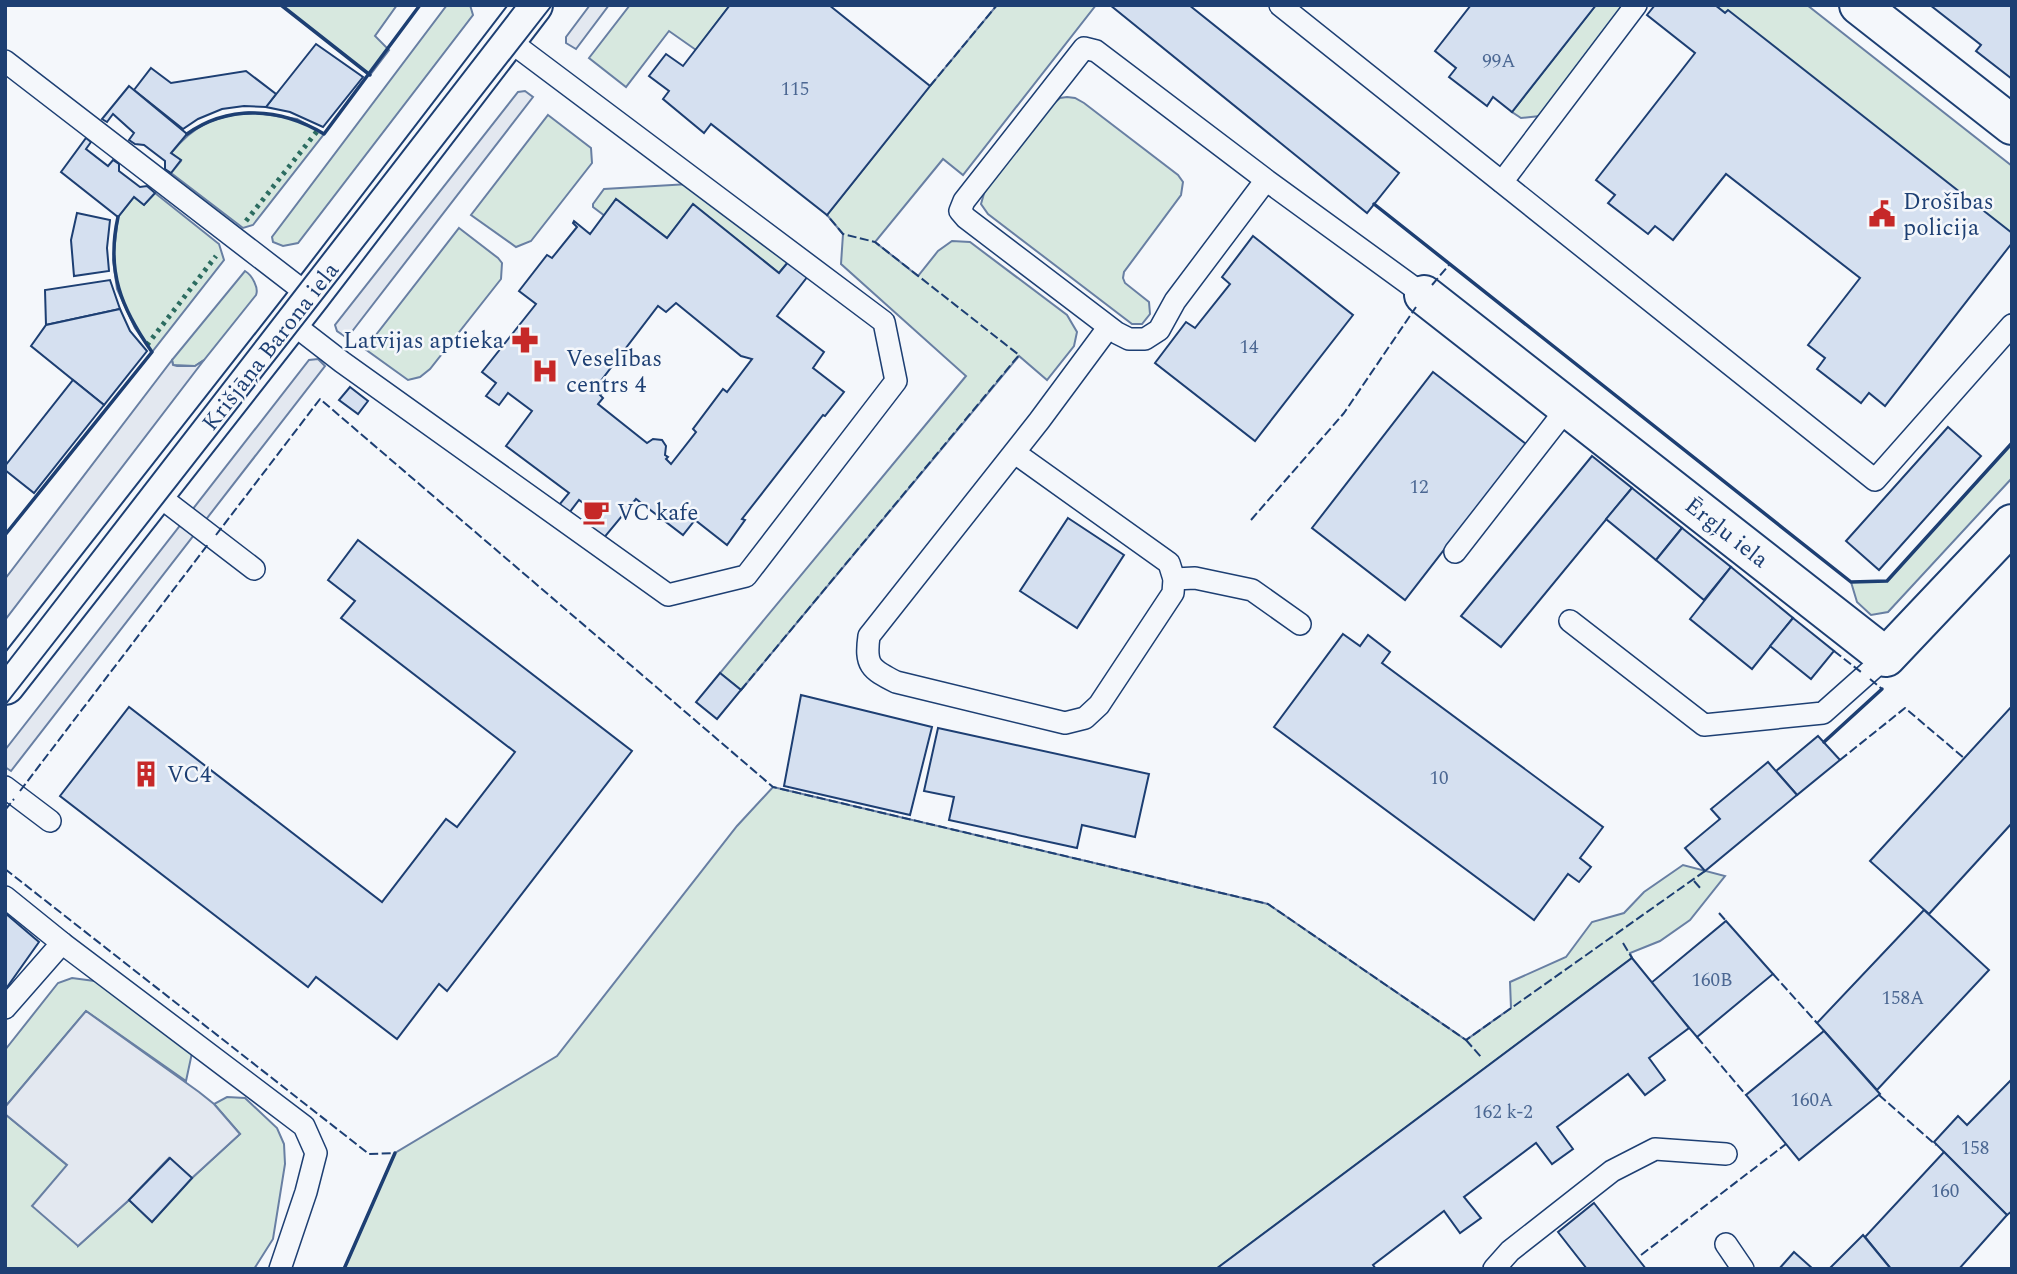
<svg xmlns="http://www.w3.org/2000/svg" width="2017" height="1274" font-family="Spectral,serif">
  <style>
    .green { fill: #d7e8df; stroke: #687fa3; stroke-width: 2 }
    .parking { fill: #e3e8f0; stroke: #687fa3; stroke-width: 2 }
    .building { fill: #d5e0f0; stroke: #1d3f73; stroke-width: 2; fill-rule: evenodd }
    .lines { fill: none; stroke-linecap: round; stroke-linejoin: round }
    .service-casing { stroke: #1d3f73; stroke-width: 24 }
    .minor-casing { stroke: #1d3f73; stroke-width: 42 }
    .tertiary-casing { stroke: #1d3f73; stroke-width: 42 }
    .service { stroke: #f4f7fb; stroke-width: 21 }
    .minor { stroke: #f4f7fb; stroke-width: 38 }
    .tertiary { stroke: #f4f7fb; stroke-width: 38 }
    .tram { stroke: #1d3f73; stroke-width: 2 }
    .hedge { stroke: #2c6c60; stroke-width: 5; stroke-dasharray: 3.5 5; stroke-linecap: butt }
    .fence { stroke: #1d3f73; stroke-width: 2; stroke-dasharray: 9 3.5; stroke-linecap: butt }
    .wall { stroke: #1d3f73; stroke-width: 3.5 }
    .labels { text-anchor: middle; stroke-width: 5; stroke-linejoin: round; paint-order: stroke }
    .number-label { font-size: 19px; fill: #4b6792 }
    .poi-label { font-size: 23px; fill: #1d3f73; stroke: #f4f7fb; text-anchor: start }
    .street-label { font-size: 23px; fill: #1d3f73; stroke: #f4f7fb }
  </style>
  <rect width="100%" height="100%" fill="#f4f7fb"/>
  <g class="green">
    <path d="M 281,5 L 397,5 L 375,36 L 389,50 L 370,75 Z"/>
    <path d="M 447,5 L 470,5 L 473,15 L 298,243 L 283,246 L 273,242 L 272,237 Z"/>
    <path d="M 630,5 L 730,5 L 696,50 L 669,31 L 626,87 L 589,58 Z"/>
    <path d="M 997,5 L 1096,5 L 963,175 L 943,159 L 875,242 L 918,276 L 938,251 L 952,241 L 970,242 L 1067,315 L 1077,332 L 1074,346 L 1047,380 L 1019,356 L 741,690 L 720,673 L 966,376 L 841,264 L 843,234 L 827,215 L 930,86 Z"/>
    <path d="M 1596,5 L 1621,5 L 1621,12 L 1540,116 L 1521,118 L 1512,112 Z"/>
    <path d="M 1715,5 L 1807,5 L 2012,166 L 2012,235 Z"/>
    <path d="M 1067,97 L 1075,98 L 1084,103 L 1178,175 L 1183,182 L 1181,195 L 1124,272 L 1123,278 L 1125,283 L 1149,302 L 1150,314 L 1142,324 L 1132,324 L 988,214 L 981,204 L 985,190 L 1053,104 L 1060,98 Z"/>
    <path d="M 249,112 L 297,119 L 324,134 L 253,225 L 243,228 L 171,173 L 181,161 L 171,153 C 196,123 212,118 249,112 Z"/>
    <path d="M 548,115 L 591,148 L 592,163 L 531,241 L 516,247 L 471,215 Z"/>
    <path d="M 689,184 L 789,261 L 779,273 L 693,205 L 667,238 L 616,199 L 605,216 L 593,207 L 593,204 L 604,189 Z"/>
    <path d="M 155,193 L 219,244 L 224,260 L 152,352 L 135,328 L 117,289 L 113,260 L 118,217 L 134,197 L 144,205 Z"/>
    <path d="M 459,228 L 498,258 L 502,263 L 501,279 L 430,369 L 420,377 L 408,380 L 365,349 Z"/>
    <path d="M 245,271 C 252,275 259,288 256,295 L 204,360 L 195,366 L 173,365 L 172,360 Z"/>
    <path d="M 2012,443 L 2012,478 L 1888,612 L 1871,615 L 1857,602 L 1851,582 L 1887,581 Z"/>
    <path d="M 773,787 L 1268,904 L 1466,1040 L 1511,1008 L 1510,982 L 1566,957 L 1592,922 L 1624,913 L 1644,892 L 1683,865 L 1725,876 L 1690,920 L 1660,941 L 1630,953 L 1632,958 L 1216,1269 L 344,1269 L 395,1153 L 557,1056 L 737,826 Z"/>
    <path d="M 72,978 L 102,982 L 192,1053 L 186,1081 L 86,1011 L 5,1107 L 5,1050 L 58,983 Z"/>
    <path d="M 227,1097 L 245,1098 L 277,1128 L 284,1144 L 285,1164 L 273,1239 L 254,1269 L 5,1269 L 5,1114 L 67,1165 L 78,1246 L 129,1200 L 152,1222 L 192,1178 L 240,1134 L 214,1104 Z"/>
  </g>
  <g class="parking">
    <path d="M 590,5 L 609,5 L 576,49 L 566,43 L 566,37 Z"/>
    <path d="M 525,91 L 533,97 L 347,338 L 337,331 L 335,325 L 518,92 Z"/>
    <path d="M 318,359 L 325,366 L 11,771 L 5,767 L 5,750 L 309,360 Z"/>
    <path d="M 172,360 L 173,365 L 177,366 L 195,366 L 204,360 L 5,620 L 5,579 Z"/>
    <path d="M 86,1011 L 199,1092 L 214,1104 L 240,1134 L 192,1178 L 169,1158 L 129,1200 L 78,1246 L 32,1206 L 67,1165 L 5,1114 L 5,1107 Z"/>
  </g>
  <g class="building">
    <path d="M 730,5 L 829,5 L 930,86 L 827,215 L 711,124 L 704,133 L 663,99 L 669,91 L 649,76 L 666,54 L 683,66 Z"/>
    <path d="M 1110,5 L 1189,5 L 1399,173 L 1367,213 Z"/>
    <path d="M 1471,5 L 1596,5 L 1512,112 L 1493,97 L 1487,106 L 1449,77 L 1456,68 L 1435,51 Z"/>
    <path d="M 1655,5 L 1715,5 L 1725,13 L 1728,10 L 2012,233 L 2012,243 L 1885,406 L 1869,393 L 1861,403 L 1817,369 L 1825,358 L 1808,345 L 1860,278 L 1726,174 L 1673,240 L 1655,226 L 1648,234 L 1608,203 L 1615,195 L 1596,180 L 1695,53 L 1647,15 Z"/>
    <path d="M 1930,5 L 2012,5 L 2012,79 L 1976,51 L 1981,45 Z"/>
    <path d="M 316,44 L 363,77 L 323,127 L 290,112 L 266,107 Z"/>
    <path d="M 151,68 L 171,83 L 246,71 L 276,94 L 266,107 L 244,106 L 222,109 L 198,119 L 183,129 L 134,90 Z"/>
    <path d="M 129,86 L 187,134 L 171,153 L 181,160 L 171,173 L 165,169 L 165,161 L 144,145 L 135,144 L 129,140 L 134,133 L 113,114 L 107,122 L 102,119 Z"/>
    <path d="M 86,138 L 91,142 L 86,149 L 108,166 L 113,160 L 119,164 L 119,171 L 140,187 L 147,186 L 155,193 L 144,205 L 134,197 L 118,217 L 61,172 Z"/>
    <path d="M 616,199 L 667,238 L 693,204 L 779,273 L 789,261 L 808,276 L 777,316 L 824,352 L 813,368 L 844,392 L 825,416 L 823,415 L 742,519 L 745,520 L 727,545 L 695,520 L 683,535 L 636,499 L 603,539 L 584,525 L 594,511 L 579,500 L 569,513 L 559,505 L 569,493 L 506,446 L 532,411 L 508,393 L 499,405 L 486,396 L 496,383 L 482,372 L 536,304 L 519,291 L 547,255 L 552,258 L 577,227 L 573,223 L 574,221 L 590,234 ZM 676,303 L 741,356 L 752,359 L 727,392 L 723,389 L 693,429 L 696,432 L 671,464 L 666,459 L 668,457 L 665,455 L 666,446 L 662,440 L 653,439 L 647,443 L 598,404 L 603,398 L 600,395 L 604,391 L 597,386 L 658,306 L 666,312 Z"/>
    <path d="M 77,213 L 110,220 L 107,248 L 109,271 L 74,276 L 71,240 Z"/>
    <path d="M 1253,236 L 1353,315 L 1255,441 L 1155,363 L 1186,322 L 1195,328 L 1230,284 L 1222,277 Z"/>
    <path d="M 110,280 L 120,309 L 46,325 L 45,290 Z"/>
    <path d="M 120,309 L 130,331 L 147,351 L 104,405 L 31,346 L 46,325 Z"/>
    <path d="M 1433,372 L 1526,444 L 1405,600 L 1312,528 Z"/>
    <path d="M 73,380 L 104,405 L 34,493 L 5,470 L 5,466 Z"/>
    <path d="M 350,387 L 368,401 L 358,414 L 339,400 Z"/>
    <path d="M 1948,427 L 1981,456 L 1879,570 L 1846,541 Z"/>
    <path d="M 1592,456 L 1632,488 L 1501,647 L 1461,616 Z"/>
    <path d="M 1632,488 L 1682,528 L 1656,560 L 1606,519 Z"/>
    <path d="M 1068,518 L 1124,555 L 1077,628 L 1020,591 Z"/>
    <path d="M 1682,528 L 1731,567 L 1704,600 L 1656,560 Z"/>
    <path d="M 358,540 L 632,751 L 447,991 L 439,984 L 397,1039 L 316,977 L 308,987 L 60,796 L 129,707 L 382,902 L 446,819 L 457,827 L 515,752 L 341,618 L 355,601 L 328,580 Z"/>
    <path d="M 1731,567 L 1793,618 L 1752,669 L 1690,619 Z"/>
    <path d="M 1793,618 L 1834,651 L 1811,679 L 1770,646 Z"/>
    <path d="M 1343,634 L 1360,646 L 1368,635 L 1390,652 L 1382,663 L 1603,827 L 1580,858 L 1591,867 L 1579,882 L 1568,874 L 1534,920 L 1274,727 Z"/>
    <path d="M 720,673 L 741,690 L 717,719 L 696,702 Z"/>
    <path d="M 801,695 L 932,727 L 910,815 L 784,786 Z"/>
    <path d="M 2012,706 L 2012,823 L 1929,914 L 1870,861 Z"/>
    <path d="M 938,728 L 1149,774 L 1135,837 L 1082,825 L 1077,848 L 949,820 L 954,797 L 924,791 Z"/>
    <path d="M 1818,736 L 1840,760 L 1797,795 L 1776,771 Z"/>
    <path d="M 1768,762 L 1797,795 L 1705,871 L 1685,848 L 1720,819 L 1711,809 Z"/>
    <path d="M 1924,910 L 1989,970 L 1877,1090 L 1817,1023 Z"/>
    <path d="M 5,913 L 39,942 L 5,990 Z"/>
    <path d="M 1726,921 L 1773,974 L 1697,1037 L 1651,983 Z"/>
    <path d="M 1632,958 L 1689,1028 L 1649,1058 L 1665,1080 L 1645,1095 L 1628,1074 L 1557,1127 L 1573,1149 L 1552,1164 L 1536,1143 L 1464,1197 L 1481,1218 L 1460,1233 L 1444,1211 L 1373,1265 L 1376,1269 L 1216,1269 Z"/>
    <path d="M 1824,1031 L 1880,1094 L 1799,1160 L 1746,1095 Z"/>
    <path d="M 2012,1079 L 2012,1211 L 2007,1215 L 1934,1142 L 1958,1116 L 1967,1125 Z"/>
    <path d="M 1944,1152 L 2007,1215 L 1959,1269 L 1891,1269 L 1865,1237 Z"/>
    <path d="M 170,1158 L 192,1178 L 152,1222 L 129,1200 Z"/>
    <path d="M 1594,1203 L 1646,1269 L 1587,1269 L 1558,1232 Z"/>
    <path d="M 1863,1235 L 1891,1269 L 1829,1269 Z"/>
    <path d="M 1794,1252 L 1813,1269 L 1779,1269 Z"/>
  </g>
  <g class="lines">
    <g class="service-casing">
      <g id="service">
        <path d="M 1280,5 L 1875,480 L 2012,325"/>
        <path d="M 5,61 L 310,296"/>
        <path d="M 1266,180 L 1175,301 L 1159,330 L 1145,339 L 1129,339 L 1117,333 L 966,218 L 960,211 L 964,201 L 1084,48 L 1096,51 L 1266,180 L 1424,295"/>
        <path d="M 1502,182 L 1636,5"/>
        <path d="M 289,321 L 342,362 L 668,595 L 746,576 L 896,381 L 884,322 L 507,39"/>
        <path d="M 1015,453 L 1169,563 L 1174,579 L 1173,593 L 1099,705 L 1085,718 L 1065,723 L 896,682 C 870,669 865,665 869,636 L 1039,421 L 1108,328"/>
        <path d="M 155,493 L 254,569"/>
        <path d="M 1455,552 L 1568,407"/>
        <path d="M 1174,579 L 1195,578 L 1252,590 L 1300,624"/>
        <path d="M 1570,621 L 1704,725 L 1823,713 L 1886,657"/>
        <path d="M 5,787 L 50,821"/>
        <path d="M 5,897 L 62,943 L 304,1126 L 316,1153 L 306,1192 L 280,1269"/>
        <path d="M 5,1008 L 62,943"/>
        <path d="M 1726,1244 L 1743,1269"/>
        <path d="M 1494,1269 L 1510,1251 L 1612,1171 L 1655,1149 L 1726,1154"/>
      </g>
    </g>
    <g class="minor-casing">
      <g id="minor">
        <path d="M 1859,5 L 2012,125"/>
        <path d="M 1424,295 L 1886,657 L 2012,524"/>
      </g>
    </g>
    <g class="tertiary-casing">
      <path id="tertiary" d="M 5,685 L 310,296 L 533,5"/>
    </g>
    <use href="#service" class="service"/>
    <use href="#minor" class="minor"/>
    <use href="#tertiary" class="tertiary"/>
    <g class="tram">
      <path d="M 5,666 L 516,5"/>
      <path d="M 5,705 L 552,5"/>
    </g>
    <g class="hedge">
      <path d="M 246,221 L 318,130"/>
      <path d="M 147,345 L 216,256"/>
    </g>
    <g class="fence">
      <path d="M 930,86 L 997,5"/>
      <path d="M 1432,285 L 1449,265"/>
      <path d="M 1251,520 L 1344,413 L 1416,307"/>
      <path d="M 216,535 L 320,399 L 773,787 L 1268,904 L 1466,1040 L 1705,871"/>
      <path d="M 1834,651 L 1861,672"/>
      <path d="M 1870,679 L 1882,689"/>
      <path d="M 741,690 L 1019,355 L 875,242 L 843,234 L 827,215"/>
      <path d="M 1840,760 L 1905,708 L 1964,758"/>
      <path d="M 20,791 L 209,543"/>
      <path d="M 5,810 L 14,799"/>
      <path d="M 5,869 L 369,1154 L 395,1153"/>
      <path d="M 1694,881 L 1702,890"/>
      <path d="M 1719,913 L 1726,921"/>
      <path d="M 1623,943 L 1632,958"/>
      <path d="M 1773,974 L 1817,1023"/>
      <path d="M 1697,1037 L 1746,1095"/>
      <path d="M 1466,1040 L 1482,1058"/>
      <path d="M 1879,1095 L 1936,1145"/>
      <path d="M 1641,1255 L 1786,1144"/>
    </g>
    <g class="wall">
      <path d="M 281,5 L 370,75"/>
      <path d="M 187,134 C 229,104 281,108 324,134 L 420,5"/>
      <path d="M 1374,204 L 1851,582 L 1887,581 L 2012,443"/>
      <path d="M 5,535 L 152,352 C 121,308 106,271 118,217"/>
      <path d="M 1824,742 L 1882,689"/>
      <path d="M 344,1269 L 395,1153"/>
    </g>
  </g>
  <defs>
    <g id="civic-bare" transform="scale(2.1)"><path d="M-.6-6.5H3V-4.5H.6V-3L4-1V1h2V6H-6V1h2V-1L-.6-3ZM-1.2 2.5V6h2.4V2.5Z" fill="#c62828" stroke="#f4f7fb" stroke-width="2.5" paint-order="stroke"/></g>
    <g id="pharmacy-bare" transform="scale(2.1)"><path d="M-2-6h4v4h4v4h-4v4h-4v-4h-4v-4h4Z" fill="#c62828" stroke="#f4f7fb" stroke-width="2.5" paint-order="stroke"/></g>
    <g id="hospital-bare" transform="scale(2.1)"><path d="M-5-5h3v3.5h4V-5h3V5h-3V1.5h-4V5h-3Z" fill="#c62828" stroke="#f4f7fb" stroke-width="2.5" paint-order="stroke"/></g>
    <g id="cafe-bare" transform="scale(2.1)"><path d="M-5.5-4.5H6V0H3Q3 3.5 0 3.5H-2.5Q-5.5 3.5-5.5 0ZM3-3.2v2h1.7v-2ZM-6 4.5H4V6H-6Z" fill="#c62828" stroke="#f4f7fb" stroke-width="2.5" paint-order="stroke"/></g>
    <g id="building-bare" transform="scale(2.1)"><path d="M-4-6H4V6H1V3H-1V6H-4ZM-2.5-4.3h1.7v1.8h-1.7ZM.8-4.3h1.7v1.8H.8ZM-2.5-1h1.7V.8h-1.7ZM.8-1h1.7V.8H.8Z" fill="#c62828" stroke="#f4f7fb" stroke-width="2.5" paint-order="stroke"/></g>
  </defs>
  <g fill-rule="evenodd">
    <use href="#civic-bare" x="1882" y="214"/>
    <use href="#pharmacy-bare" x="525" y="340"/>
    <use href="#hospital-bare" x="545" y="371"/>
    <use href="#cafe-bare" x="596" y="512"/>
    <use href="#building-bare" x="146" y="774"/>
  </g>
  <g class="labels">
    <g class="number-label">
      <text x="1499" y="67">99A</text>
      <text x="795" y="95">115</text>
      <text x="1249" y="353">14</text>
      <text x="1419" y="493">12</text>
      <text x="1439" y="784">10</text>
      <text x="1712" y="986">160B</text>
      <text x="1903" y="1004">158A</text>
      <text x="1812" y="1106">160A</text>
      <text x="1503" y="1118">162 k-2</text>
      <text x="1975" y="1154">158</text>
      <text x="1945" y="1197">160</text>
    </g>
    <g class="poi-label">
      <text x="1903" y="209">Drošības<tspan x="1903" dy="26">policija</tspan></text>
      <text x="504" y="348" text-anchor="end">Latvijas aptieka</text>
      <text x="566" y="366">Veselības<tspan x="566" dy="26">centrs 4</tspan></text>
      <text x="617" y="520">VC kafe</text>
      <text x="167" y="782">VC4</text>
    </g>
    <g class="street-label">
      <text transform="translate(270 346) rotate(-52)" y="8">Krišjāņa Barona iela</text>
      <text transform="translate(1727 532) rotate(38)" y="8">Ērgļu iela</text>
    </g>
  </g>
  <rect width="2017" height="1274" fill="none" stroke="#1d3f73" stroke-width="14"/>
</svg>
